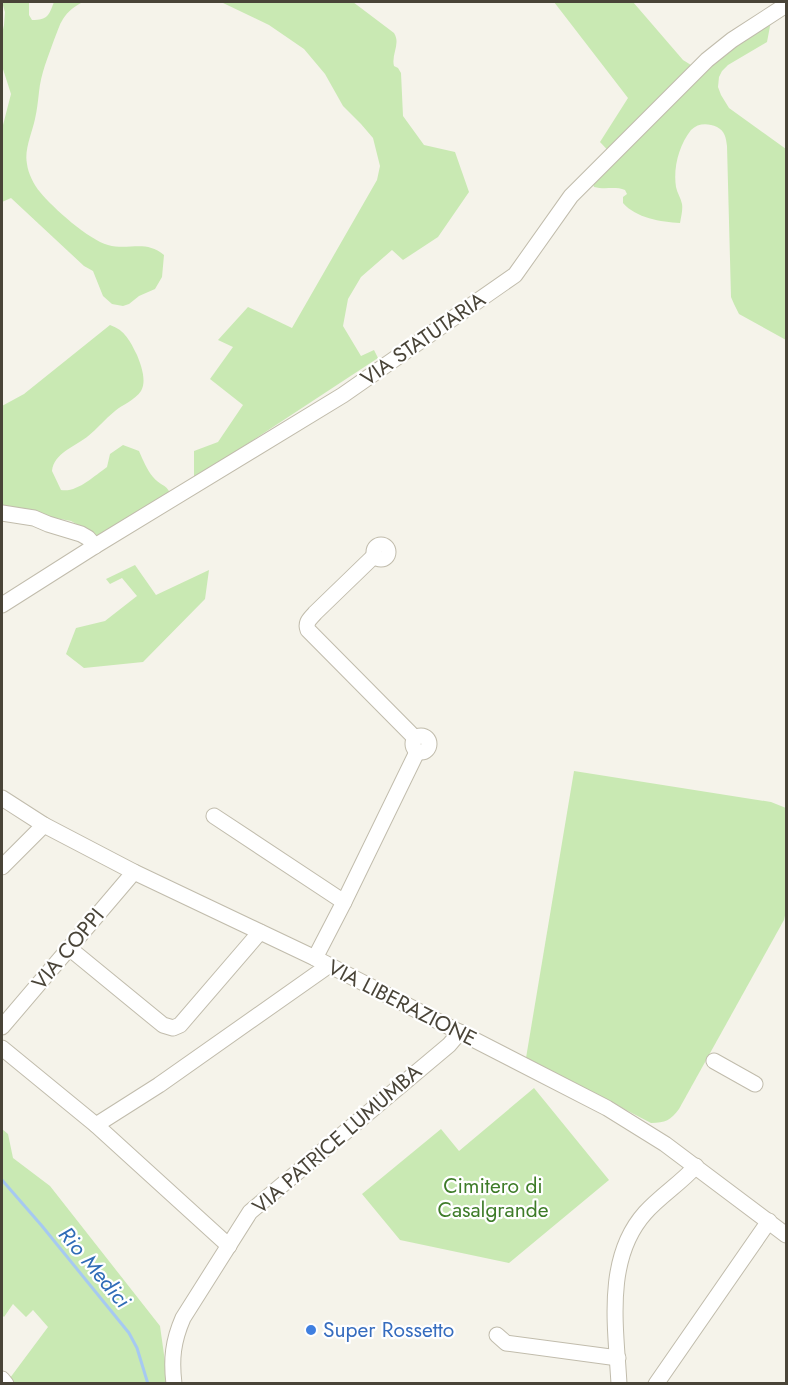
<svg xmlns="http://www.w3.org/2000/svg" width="788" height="1385" font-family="Jost,sans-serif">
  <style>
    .green { fill: #c9e9b3 }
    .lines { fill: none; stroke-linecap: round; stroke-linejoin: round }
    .stream { stroke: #a6c9f1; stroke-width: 3 }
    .minor-casing { stroke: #c1bcac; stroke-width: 17 }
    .minor { stroke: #fff; stroke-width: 15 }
    .shop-dot { fill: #3f7fe0; stroke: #fff; stroke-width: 2 }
    .labels { text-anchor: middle; stroke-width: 4.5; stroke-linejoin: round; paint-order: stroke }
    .street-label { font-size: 21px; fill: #494438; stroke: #fff }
    .park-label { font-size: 21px; fill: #3e7c29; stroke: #fff }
    .shop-label { font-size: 21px; fill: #366cbe; stroke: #fff; text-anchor: start }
    .water-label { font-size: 22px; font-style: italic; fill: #2f6cb7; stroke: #fff }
  </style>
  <rect width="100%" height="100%" fill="#f5f3ea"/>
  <g class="green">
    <path d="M 2,2 L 29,2 L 29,15 L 32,20 C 48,20 49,15 54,2 L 83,2 C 75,6 68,11 63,19 C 59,25 57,33 54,40 C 48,57 41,73 39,92 C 38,101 37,110 35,119 C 32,133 24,150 27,164 C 28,173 34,185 40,192 C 53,208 89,240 108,245 C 129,251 145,239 164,255 L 162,277 L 155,289 L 139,296 L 129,304 L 123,306 L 112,304 L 103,296 L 93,271 L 84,266 L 11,198 L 2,202 L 2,129 L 11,94 L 2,66 L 2,34 L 4,25 L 5,12 Z"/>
    <path d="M 221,2 L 353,2 L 394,33 C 401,44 391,54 394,66 L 398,68 L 401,73 L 403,116 L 424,145 L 455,152 L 469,192 L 438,237 L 403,260 L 392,250 L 361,277 L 348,299 L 343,326 L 361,356 L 374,350 L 378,358 L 194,479 L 194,451 L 218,442 L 243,405 L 210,379 L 233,347 L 218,340 L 248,307 L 292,328 L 377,180 L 380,166 L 373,138 L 361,124 L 343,106 L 325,74 L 304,49 L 269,25 Z"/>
    <path d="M 554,2 L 633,2 L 683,60 L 691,65 L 700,66 L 771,21 L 767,42 L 728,65 L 722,71 L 719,77 L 718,87 L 721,95 L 729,108 L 786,149 L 786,340 L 739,314 L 734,304 L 731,297 L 727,146 C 726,138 725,131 717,127 C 708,123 698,123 691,130 C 679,145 673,168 676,187 C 677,193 681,198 682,204 C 683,210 681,217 680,223 C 661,222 636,218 623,203 L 623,197 L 627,194 L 625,190 C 615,186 605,190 594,187 L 593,184 L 615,158 L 600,142 L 628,98 Z"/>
    <path d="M 110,325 C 125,330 130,341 137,355 C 141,365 147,381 141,391 C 135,400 122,405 115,411 C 105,419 97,429 87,437 C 74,447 54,453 52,471 L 61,490 C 77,493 94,476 107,467 L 110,454 L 123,445 L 139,451 C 143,460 147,470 153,477 C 159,485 166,484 170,493 L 100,537 L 71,521 L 2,508 L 2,406 L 24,394 Z"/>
    <path d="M 135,565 L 156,595 L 209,570 L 205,599 L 143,662 L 84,668 L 66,654 L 76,628 L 105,621 L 137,596 L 122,578 L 110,584 L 106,579 Z"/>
    <path d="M 574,771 L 771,802 L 786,808 L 786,911 L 784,920 L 679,1109 C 671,1120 665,1123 651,1123 L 526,1058 Z"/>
    <path d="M 534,1088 L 609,1180 L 509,1263 L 400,1240 L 362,1194 L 441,1129 L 459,1151 Z"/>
    <path d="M 2,1129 L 8,1134 L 13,1158 L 50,1186 L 160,1326 L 168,1383 L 14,1384 L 10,1378 L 48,1327 L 33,1310 L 26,1317 L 13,1304 L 4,1317 L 2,1315 Z"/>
  </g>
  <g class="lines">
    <path class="stream" d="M 2,1180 L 42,1226 L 129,1333 L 137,1348 L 148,1384"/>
    <g class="minor-casing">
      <g id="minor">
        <path d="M 2,513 L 34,518 L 48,524 L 81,534 L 88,538 L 95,546"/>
        <circle cx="381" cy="552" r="7"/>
        <path d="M 375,555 L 315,613 C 310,619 305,622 308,630 L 415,738"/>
        <path d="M 2,605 L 95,546 L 343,395 L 515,275 L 571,196 L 707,60 L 732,40 L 786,5"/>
        <circle cx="421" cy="744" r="8"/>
        <path d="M 2,798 L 44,825 L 134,872 L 315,958 L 607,1108 L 665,1144 L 786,1235"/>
        <path d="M 214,816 L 344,902"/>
        <path d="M 2,867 L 44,825"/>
        <path d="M 69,948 L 163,1025 L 173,1028 L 180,1025 L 260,932"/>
        <path d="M 315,958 L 344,902 L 417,752"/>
        <path d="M 2,1027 L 134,872"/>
        <path d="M 2,1048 L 96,1125 L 229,1246"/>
        <path d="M 714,1061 L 755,1084"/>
        <path d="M 96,1125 L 159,1085 L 328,966"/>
        <path d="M 497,1335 L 506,1343 L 618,1358"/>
        <path d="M 2,1379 L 6,1384"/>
        <path d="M 174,1384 C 171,1359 173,1341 183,1318 L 250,1212 L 449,1045 L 460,1032"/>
        <path d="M 619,1384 C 616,1328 604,1259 645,1213 C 660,1196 681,1183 696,1166"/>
        <path d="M 656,1384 L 769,1221"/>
      </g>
    </g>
    <use href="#minor" class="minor"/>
  </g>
  <circle class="shop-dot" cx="311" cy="1330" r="6"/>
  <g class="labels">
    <g class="street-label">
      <text transform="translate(423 339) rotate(-35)" y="7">VIA STATUTARIA</text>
      <text transform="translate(68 949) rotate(-50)" y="7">VIA COPPI</text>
      <text transform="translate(402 1003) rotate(27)" y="7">VIA LIBERAZIONE</text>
      <text transform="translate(337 1139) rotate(-41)" y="7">VIA PATRICE LUMUMBA</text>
    </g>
    <g class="park-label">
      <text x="493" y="1193">Cimitero di<tspan x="493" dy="24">Casalgrande</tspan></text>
    </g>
    <g class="shop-label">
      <text x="323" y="1337">Super Rossetto</text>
    </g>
    <g class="water-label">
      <text transform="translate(95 1267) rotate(50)" y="8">Rio Medici</text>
    </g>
  </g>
  <rect width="788" height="1385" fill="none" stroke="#494438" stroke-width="6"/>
</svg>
